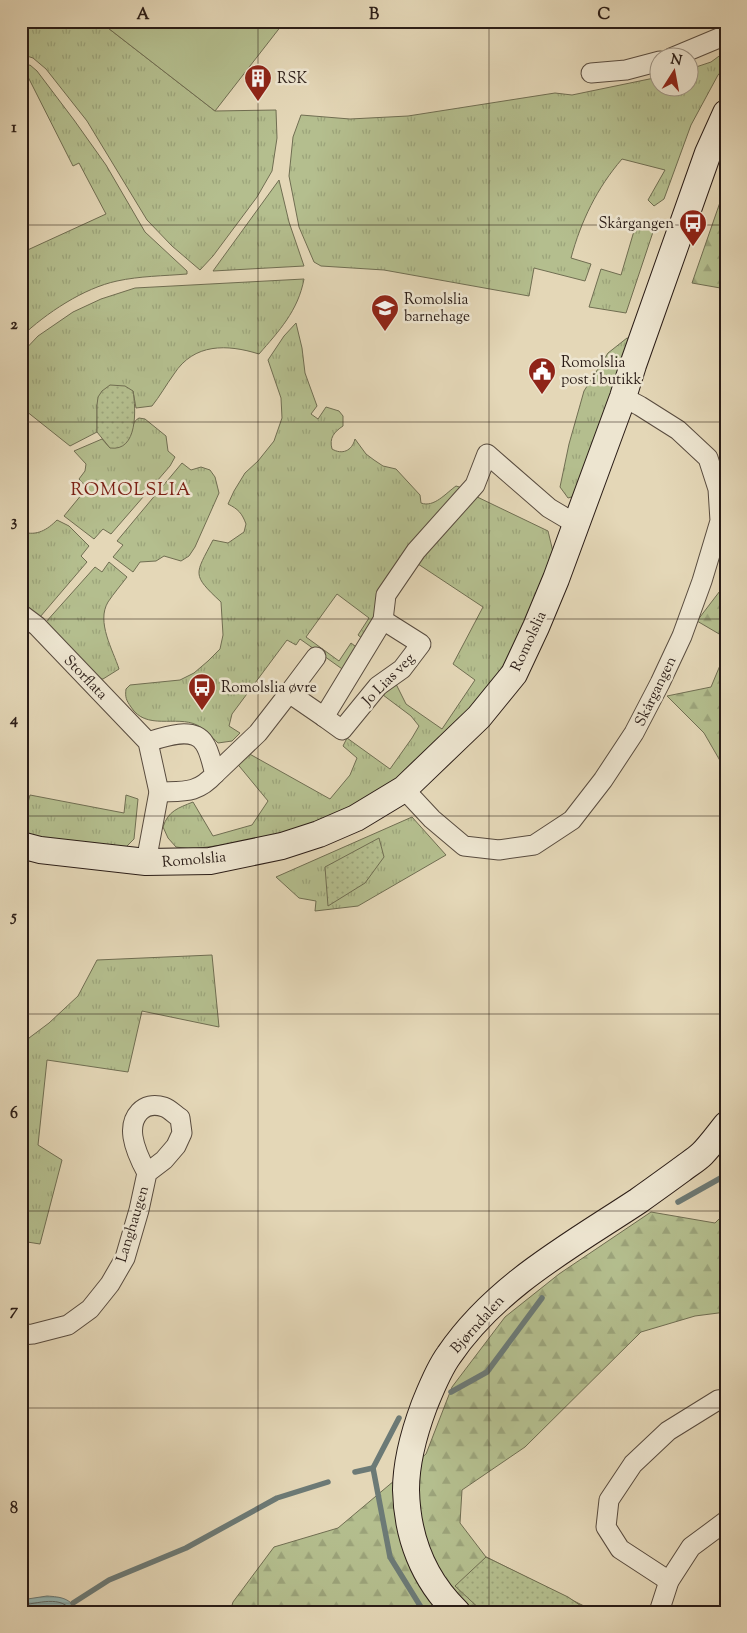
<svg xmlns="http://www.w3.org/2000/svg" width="747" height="1633" font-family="'Sorts Mill Goudy',serif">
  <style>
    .grass { fill: url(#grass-tufts); stroke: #706e52 }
    .forest { fill: url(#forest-firs); stroke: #706e52 }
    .park { fill: url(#park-dots); stroke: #706e52 }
    .pitch { fill: #b4be8e; stroke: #706e52 }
    .water { fill: url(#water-rules); stroke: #6c7a76 }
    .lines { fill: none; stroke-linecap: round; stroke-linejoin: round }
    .shore { stroke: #616a66; stroke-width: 1 }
    .stream { stroke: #6c7a76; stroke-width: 5.5 }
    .street-casing { stroke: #594c3f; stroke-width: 21 }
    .secondary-casing { stroke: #2b1d17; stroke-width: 28 }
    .street { stroke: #ede5d0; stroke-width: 19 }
    .secondary { stroke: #ede5d0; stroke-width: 26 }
    .grid { fill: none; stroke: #2b1d17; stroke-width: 1; stroke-opacity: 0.55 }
    .labels { text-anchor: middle; stroke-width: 5; stroke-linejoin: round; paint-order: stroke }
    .poi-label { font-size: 15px; fill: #2b1d17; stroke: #ede5d0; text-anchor: start }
    .street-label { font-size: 15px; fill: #2b1d17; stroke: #ede5d0 }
    .quarter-label { font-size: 18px; letter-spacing: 1px; fill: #7a1f14; stroke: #ede5d0 }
    .neatline { fill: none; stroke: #2b1d17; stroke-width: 2 }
    .grid-label { font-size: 16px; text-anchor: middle; font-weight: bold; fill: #2b1d17 }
  </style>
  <defs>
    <pattern id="grass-tufts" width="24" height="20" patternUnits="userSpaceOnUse" patternTransform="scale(1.25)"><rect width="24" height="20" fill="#b4be8e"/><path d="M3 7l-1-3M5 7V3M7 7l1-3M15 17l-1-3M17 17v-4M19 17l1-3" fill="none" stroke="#9ba37a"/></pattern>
    <pattern id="forest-firs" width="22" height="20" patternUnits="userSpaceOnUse" patternTransform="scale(1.25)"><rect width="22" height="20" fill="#b4be8e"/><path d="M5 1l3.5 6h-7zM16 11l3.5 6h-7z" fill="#9ba37a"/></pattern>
    <pattern id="park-dots" width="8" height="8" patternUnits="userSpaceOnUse" patternTransform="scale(1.25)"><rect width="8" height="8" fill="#b4be8e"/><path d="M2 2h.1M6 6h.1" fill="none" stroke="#9ba37a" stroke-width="1.8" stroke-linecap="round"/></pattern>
    <pattern id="water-rules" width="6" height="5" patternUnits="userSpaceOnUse" patternTransform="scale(1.25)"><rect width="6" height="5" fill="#97b8b5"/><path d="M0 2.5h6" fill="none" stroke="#7b9592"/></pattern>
  </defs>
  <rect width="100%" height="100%" fill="#e4d7b7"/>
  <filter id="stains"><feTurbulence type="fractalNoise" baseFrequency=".004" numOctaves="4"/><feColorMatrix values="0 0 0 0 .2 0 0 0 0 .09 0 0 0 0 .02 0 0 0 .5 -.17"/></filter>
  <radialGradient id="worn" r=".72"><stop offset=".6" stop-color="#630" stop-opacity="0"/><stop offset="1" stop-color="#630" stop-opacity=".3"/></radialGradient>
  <g class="grass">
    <path d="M 21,21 L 99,21 L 215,111 L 276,110 L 277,138 L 272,171 L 257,197 L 213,256 L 200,270 L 172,246 L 147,220 L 87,121 L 46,69 L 33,58 L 21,54 Z"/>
    <path d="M 726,51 L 726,66 L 718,75 L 691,125 L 664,199 L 654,206 L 648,200 L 665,170 L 622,159 C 597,188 581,221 571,258 L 591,264 L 585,281 L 534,268 L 529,296 L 384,270 L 321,266 L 314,262 L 299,227 L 289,176 L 293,137 L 301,115 L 350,119 L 408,116 L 555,93 L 572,95 L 659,77 L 660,88 L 690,88 L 690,69 L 711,62 Z"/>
    <path d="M 30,65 L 37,71 L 74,120 L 106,165 L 145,232 L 187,271 L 187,274 C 163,276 140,276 117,281 C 84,288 46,313 21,337 L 21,253 L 106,214 L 79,163 L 73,166 L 23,67 Z"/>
    <path d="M 279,180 L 289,222 L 304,266 L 213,271 Z"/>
    <path d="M 646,226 L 655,226 L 626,313 L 589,307 L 601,269 L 621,275 L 634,231 Z"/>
    <path d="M 304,279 C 298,311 279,331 259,354 C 227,344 194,343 174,374 C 166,385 160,396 152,406 L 136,408 L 133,391 L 97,405 L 97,432 L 70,446 L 21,407 L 21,354 L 38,336 L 73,312 L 101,299 L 135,288 Z"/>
    <path d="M 296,323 L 302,348 L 305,373 L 317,406 L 311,414 L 318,419 L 326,407 L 339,411 L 343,416 L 343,426 C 334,432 329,438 332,449 C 342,455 352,451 355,439 L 366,454 L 374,460 L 383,466 L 396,469 L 420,495 L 421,503 C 434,508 446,493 456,486 L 466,489 L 379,608 L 364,640 L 358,635 L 369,618 L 337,594 L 306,637 L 339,661 L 351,643 L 359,649 L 345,671 L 300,639 L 296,645 L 287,640 L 232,714 L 229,726 L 240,733 L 232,741 L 218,743 C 212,737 205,729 197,725 C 176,715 146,731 131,707 C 126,700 125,697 126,689 L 130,685 L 180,680 L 194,673 L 208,661 L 220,649 L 223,635 L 221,602 C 191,574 195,575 213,540 L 228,543 L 244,532 L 246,524 C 242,513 238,509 228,504 L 234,491 L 245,473 L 258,461 L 274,441 L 282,418 L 281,398 L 268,360 L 284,336 Z"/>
    <path d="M 627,338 L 631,339 L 575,496 L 568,498 L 560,487 L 569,444 L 584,391 L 608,353 Z"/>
    <path d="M 139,418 L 145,419 L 166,436 L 168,451 L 175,457 L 170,466 L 111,534 L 103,529 L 94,539 L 64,516 L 87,488 L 79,479 L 85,471 L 86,464 L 74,451 L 102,439 L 110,448 C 116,443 125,438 130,431 C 134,426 132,422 139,418 Z"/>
    <path d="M 182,463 L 191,470 L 201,467 L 210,470 L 215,477 L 219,493 L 195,547 L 189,556 L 181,561 L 164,556 L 156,561 L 140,562 L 133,572 L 113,557 L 123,545 L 117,541 Z"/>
    <path d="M 471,494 L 548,531 L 554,556 L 532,619 L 491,686 L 395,784 L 316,824 L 253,841 L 192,849 L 176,847 L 168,838 L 163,827 C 168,811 178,808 193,802 L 213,836 L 252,825 L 268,801 L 235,761 L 246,752 L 330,799 L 350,775 L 357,758 L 343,746 L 347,738 L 390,769 L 412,738 L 419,726 L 411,716 L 383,695 L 396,684 L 406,704 L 442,729 L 475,680 L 453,664 L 483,607 L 415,562 Z"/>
    <path d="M 57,520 L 69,526 L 89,546 L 81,556 L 87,562 L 40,617 L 35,617 L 21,603 L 21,533 L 23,532 C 37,536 47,530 57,520 Z"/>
    <path d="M 109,562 L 127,577 C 121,585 114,593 108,602 C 96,622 113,650 119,669 L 103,679 L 98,679 L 45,623 L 95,567 L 102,572 Z"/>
    <path d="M 30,795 L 124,813 L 126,795 L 138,799 L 134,839 L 122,851 L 21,835 L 21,829 Z"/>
    <path d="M 412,817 L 446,855 L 358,906 L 315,911 L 316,901 L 299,898 L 276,877 Z"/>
    <path d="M 212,955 L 219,1027 L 142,1011 L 128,1072 L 47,1060 L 38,1145 L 62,1160 L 40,1244 L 21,1241 L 21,1050 L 29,1038 L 49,1023 L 78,996 L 97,960 Z"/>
  </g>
  <g class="forest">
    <path d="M 726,185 L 726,289 L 692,283 Z"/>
    <path d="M 726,583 L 726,638 L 697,621 Z"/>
    <path d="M 726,651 L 726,771 L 704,733 L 667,696 L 711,687 Z"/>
    <path d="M 651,1212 L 715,1223 L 726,1212 L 726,1312 L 695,1316 L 641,1332 L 525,1447 L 462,1490 L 460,1523 L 486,1557 L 596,1612 L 230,1612 L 233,1602 L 274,1547 L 338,1528 L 426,1454 L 452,1387 L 505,1317 L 559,1274 Z"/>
  </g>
  <g class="park">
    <path d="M 110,385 L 125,386 L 133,391 C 136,409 138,452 110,448 L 97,432 L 97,405 L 98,397 L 102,391 Z"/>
    <path d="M 379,838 L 384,857 L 365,883 L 328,906 L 325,867 Z"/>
    <path d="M 486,1557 L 568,1597 L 590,1612 L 483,1612 L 455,1586 Z"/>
  </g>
  <path class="pitch" d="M 99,21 L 285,21 L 215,111 Z"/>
  <path class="water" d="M 47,1596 C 61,1597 71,1598 77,1612 L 21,1612 L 21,1600 Z"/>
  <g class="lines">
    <path class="shore" d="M 21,1605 C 37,1604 62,1594 72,1612"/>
    <g class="stream">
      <path d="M 678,1202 L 726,1175"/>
      <path d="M 451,1392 L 487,1372 L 542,1298"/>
      <path d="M 399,1418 L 373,1468 L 390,1557 L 424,1612"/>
      <path d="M 355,1472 L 373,1468"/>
      <path d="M 73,1603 L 109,1580 L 186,1548 L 277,1498 L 328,1482"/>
    </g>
    <g class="street-casing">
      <g id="street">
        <path d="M 671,58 L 726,35"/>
        <path d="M 591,73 L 626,70 L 660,61"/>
        <path d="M 21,614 L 37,626 L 148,742 L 159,792 L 146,862"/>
        <path d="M 289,693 L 316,657"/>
        <path d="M 324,717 L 342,730 L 378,686 L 402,669 L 421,644 L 383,620"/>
        <path d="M 148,742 C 163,737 193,726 204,743 C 210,751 212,765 215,774 C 197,794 184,791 159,792"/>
        <path d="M 215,774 L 258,733 L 289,693 L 324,717 L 383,620 L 386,595 L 416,551 L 475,485 L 487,454 L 549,508 L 576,524"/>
        <path d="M 404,789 L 432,819 L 464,846 L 499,850 L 534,845 L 572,820 L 603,780 L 634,733 L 660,683 L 682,636 L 702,581 L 720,521 L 718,489 L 708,458 L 678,430 L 640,406 L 623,397"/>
        <path d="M 21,1335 L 33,1334 L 68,1325 L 90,1309 L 110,1284 L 125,1258 L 139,1210 L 147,1173 L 164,1160 L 176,1146 L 182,1133 L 180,1118 C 175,1115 170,1109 164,1107 C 143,1100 130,1117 133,1137 C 135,1150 141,1162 147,1173"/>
        <path d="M 669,1581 L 620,1549 L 606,1527 L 609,1500 L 633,1464 L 668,1431 L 718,1400 L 726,1399"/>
        <path d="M 659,1612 L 669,1581 L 691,1547 L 726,1521"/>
      </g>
    </g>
    <g class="secondary-casing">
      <g id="secondary">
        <path d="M 21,845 L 40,850 L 146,862 L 210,861 L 282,846 L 319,834 L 356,818 L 404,789 L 479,717 L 514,674 L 536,627 L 556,579 L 623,397 L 633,365 L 708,153 L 726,113"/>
        <path d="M 457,1612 C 423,1579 407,1536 406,1490 C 406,1461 414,1433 424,1406 C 431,1389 438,1370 449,1355 C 496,1286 570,1246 638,1201 C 652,1191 666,1181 681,1170 C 687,1165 696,1160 702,1154 C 710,1146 718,1135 726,1125"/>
      </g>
    </g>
    <use href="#street" class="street"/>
    <use href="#secondary" class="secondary"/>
  </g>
  <path class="grid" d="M 258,21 L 258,1612M 489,21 L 489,1612M 21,225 L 726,225M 21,422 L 726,422M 21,619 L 726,619M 21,816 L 726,816M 21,1014 L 726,1014M 21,1211 L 726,1211M 21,1408 L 726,1408"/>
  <defs>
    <g id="building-pin" transform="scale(1.4375)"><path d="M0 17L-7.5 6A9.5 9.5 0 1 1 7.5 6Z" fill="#8f2418" stroke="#ede5d0"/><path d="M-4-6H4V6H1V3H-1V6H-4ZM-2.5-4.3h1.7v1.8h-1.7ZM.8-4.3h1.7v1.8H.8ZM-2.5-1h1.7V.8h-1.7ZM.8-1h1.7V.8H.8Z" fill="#fff"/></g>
    <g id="bus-pin" transform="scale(1.4375)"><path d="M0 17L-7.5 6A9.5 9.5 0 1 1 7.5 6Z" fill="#8f2418" stroke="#ede5d0"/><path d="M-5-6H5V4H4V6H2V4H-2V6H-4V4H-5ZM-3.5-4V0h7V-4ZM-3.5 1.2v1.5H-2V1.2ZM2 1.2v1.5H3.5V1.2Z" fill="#fff"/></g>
    <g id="school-pin" transform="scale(1.4375)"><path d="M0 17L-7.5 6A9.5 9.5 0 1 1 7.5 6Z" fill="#8f2418" stroke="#ede5d0"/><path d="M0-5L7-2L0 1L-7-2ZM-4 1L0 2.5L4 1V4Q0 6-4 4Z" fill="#fff"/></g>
    <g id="civic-pin" transform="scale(1.4375)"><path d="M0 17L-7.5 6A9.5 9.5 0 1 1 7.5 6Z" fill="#8f2418" stroke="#ede5d0"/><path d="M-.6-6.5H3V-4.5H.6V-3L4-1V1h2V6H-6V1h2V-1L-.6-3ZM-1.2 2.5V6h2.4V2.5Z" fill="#fff"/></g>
  </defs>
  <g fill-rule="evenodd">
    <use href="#building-pin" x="258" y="78"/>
    <use href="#bus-pin" x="693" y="223"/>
    <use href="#school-pin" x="385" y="308"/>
    <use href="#civic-pin" x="542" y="371"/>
    <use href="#bus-pin" x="202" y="687"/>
  </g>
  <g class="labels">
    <g class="poi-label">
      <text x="277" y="83">RSK</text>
      <text x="674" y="228" text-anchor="end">Skårgangen</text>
      <text x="404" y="304">Romolslia<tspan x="404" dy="17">barnehage</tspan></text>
      <text x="561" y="367">Romolslia<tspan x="561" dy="17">post i butikk</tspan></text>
      <text x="221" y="692">Romolslia øvre</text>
    </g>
    <g class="street-label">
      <text transform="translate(528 641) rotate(-65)" y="5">Romolslia</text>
      <text transform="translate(86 677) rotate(46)" y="5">Storflata</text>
      <text transform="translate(388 679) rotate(-45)" y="5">Jo Lias veg</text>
      <text transform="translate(655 691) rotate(-64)" y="5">Skårgangen</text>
      <text transform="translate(194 859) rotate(-5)" y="5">Romolslia</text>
      <text transform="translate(132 1224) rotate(-73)" y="5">Langhaugen</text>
      <text transform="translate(477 1324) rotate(-48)" y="5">Bjørndalen</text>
    </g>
    <g class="quarter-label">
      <text x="131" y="495">ROMOLSLIA</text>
    </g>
  </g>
  <rect width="747" height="1633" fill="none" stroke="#e4d7b7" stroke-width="55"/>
  <g transform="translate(674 72) rotate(11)"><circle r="24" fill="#ede5d0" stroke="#9f9586"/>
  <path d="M0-4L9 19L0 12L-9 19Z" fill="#8f2418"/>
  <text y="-8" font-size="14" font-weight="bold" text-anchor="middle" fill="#2b1d17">N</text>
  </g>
  <rect x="28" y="28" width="692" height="1578" class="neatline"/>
  <g class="grid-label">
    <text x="143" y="19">A</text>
    <text x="374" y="19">B</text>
    <text x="604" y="19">C</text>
    <text x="14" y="132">1</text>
    <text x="14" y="329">2</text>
    <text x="14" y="526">3</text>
    <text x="14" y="724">4</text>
    <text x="14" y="921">5</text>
    <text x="14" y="1118">6</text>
    <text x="14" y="1315">7</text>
    <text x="14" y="1513">8</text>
  </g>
  <rect width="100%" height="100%" filter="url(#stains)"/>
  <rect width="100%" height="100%" fill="url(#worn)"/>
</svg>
